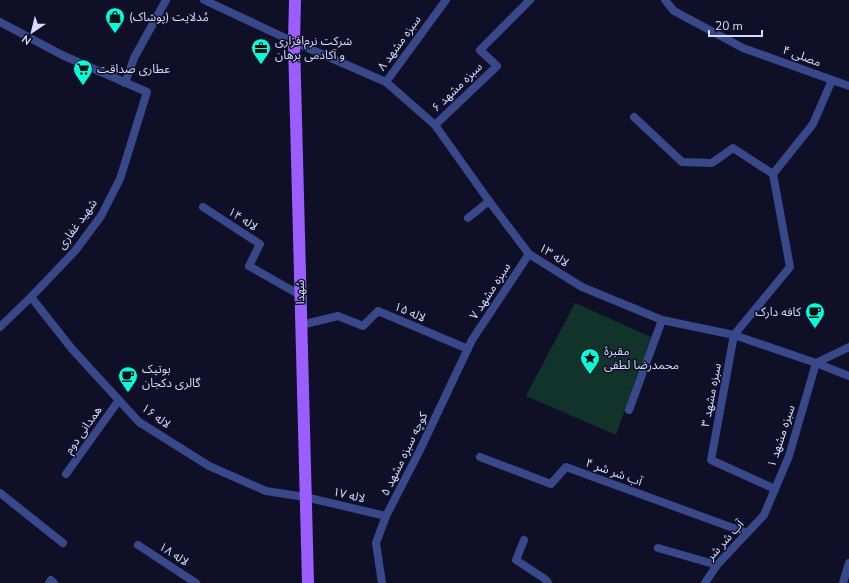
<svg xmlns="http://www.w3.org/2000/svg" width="849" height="583" font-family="'Nunito Sans','Noto Sans Arabic',sans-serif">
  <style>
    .green { fill: #11332a }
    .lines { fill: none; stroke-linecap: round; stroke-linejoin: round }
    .service { stroke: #384889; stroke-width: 8 }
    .pedestrian { stroke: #384889; stroke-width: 8 }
    .minor { stroke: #384889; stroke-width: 8 }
    .primary { stroke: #9c5dff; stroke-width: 12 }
    .labels { text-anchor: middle; stroke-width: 3; stroke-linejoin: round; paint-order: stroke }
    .poi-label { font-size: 12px; fill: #d6dbff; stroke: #0f1028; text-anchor: start }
    .street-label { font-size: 12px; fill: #d6dbff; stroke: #0f1028 }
  </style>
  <rect width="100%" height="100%" fill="#0f1028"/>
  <path class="green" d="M 575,303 L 651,337 L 616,435 L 526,396 Z"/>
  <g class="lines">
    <path class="service" d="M 49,583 L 51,580 L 54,583"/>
    <path class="pedestrian" d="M 634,117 L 682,162 L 712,163 L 733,148 L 773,174"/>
    <g class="minor">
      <path d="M 204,0 L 294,42 L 386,82 L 435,125 L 489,201 L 529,254 L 582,287 L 662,320 L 734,335 L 816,363 L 849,376"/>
      <path d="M 665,0 L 674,11 L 743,48 L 849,86"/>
      <path d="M 0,22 L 62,55 L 147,92 L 120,179 L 101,216 L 75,251 L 31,297 L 0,327"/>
      <path d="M 386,82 L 446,0"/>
      <path d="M 125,83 L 134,58 L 166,0"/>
      <path d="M 435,125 L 497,66 L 480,50 L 530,0"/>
      <path d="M 203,207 L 260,244 L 249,266 L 300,295"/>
      <path d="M 468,218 L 489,201"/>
      <path d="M 31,297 L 72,349 L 139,422 L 209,466 L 266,491 L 305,497 L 386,516"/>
      <path d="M 301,325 L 338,316 L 363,326 L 378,311 L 468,349"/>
      <path d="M 629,410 L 662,320"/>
      <path d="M 480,457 L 551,484 L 566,467 L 747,533"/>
      <path d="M 66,474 L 119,400"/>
      <path d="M 775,489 L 711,460 L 734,335 L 790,267 L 773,174 L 813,124 L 832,80"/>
      <path d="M 0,493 L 63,543"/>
      <path d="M 524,540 L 516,560 L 545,579 L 548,583"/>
      <path d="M 138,545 L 196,583"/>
      <path d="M 658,548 L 717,565"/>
      <path d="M 382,583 L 376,543 L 386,516 L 419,452 L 472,340 L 529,254"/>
      <path d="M 705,583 L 717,565 L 764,515 L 789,456 L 816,363 L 849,347"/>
      <path d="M 843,583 L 849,563"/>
    </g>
    <path class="primary" d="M 295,0 L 294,42 L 308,583"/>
  </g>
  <defs>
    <g id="shop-pin" transform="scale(1)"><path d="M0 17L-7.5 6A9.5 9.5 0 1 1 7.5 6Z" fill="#02ffdc" stroke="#0f1028"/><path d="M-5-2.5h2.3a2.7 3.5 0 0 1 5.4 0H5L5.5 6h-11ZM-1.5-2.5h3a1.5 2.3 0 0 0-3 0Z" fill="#111"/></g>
    <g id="office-pin" transform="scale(1)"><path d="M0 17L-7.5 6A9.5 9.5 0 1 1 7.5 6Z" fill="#02ffdc" stroke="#0f1028"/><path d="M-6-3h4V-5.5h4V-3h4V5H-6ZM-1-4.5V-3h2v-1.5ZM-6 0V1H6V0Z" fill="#111"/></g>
    <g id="supermarket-pin" transform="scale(1)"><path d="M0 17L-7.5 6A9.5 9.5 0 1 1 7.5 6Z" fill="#02ffdc" stroke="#0f1028"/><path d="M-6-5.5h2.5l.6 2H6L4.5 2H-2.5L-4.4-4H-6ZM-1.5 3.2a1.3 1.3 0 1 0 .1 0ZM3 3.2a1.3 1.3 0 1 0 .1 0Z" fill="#111"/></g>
    <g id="cafe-pin" transform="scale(1)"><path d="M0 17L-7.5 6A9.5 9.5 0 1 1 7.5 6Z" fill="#02ffdc" stroke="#0f1028"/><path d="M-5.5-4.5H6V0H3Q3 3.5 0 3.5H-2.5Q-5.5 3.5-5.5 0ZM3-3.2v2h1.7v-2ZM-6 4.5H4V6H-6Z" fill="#111"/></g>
    <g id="sight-pin" transform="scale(1)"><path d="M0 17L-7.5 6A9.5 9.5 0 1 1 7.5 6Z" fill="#02ffdc" stroke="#0f1028"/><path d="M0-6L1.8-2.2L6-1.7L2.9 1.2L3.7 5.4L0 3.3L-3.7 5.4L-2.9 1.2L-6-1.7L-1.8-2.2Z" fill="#111"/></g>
  </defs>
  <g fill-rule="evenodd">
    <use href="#shop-pin" x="115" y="17"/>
    <use href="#office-pin" x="261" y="48"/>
    <use href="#supermarket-pin" x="83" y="69"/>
    <use href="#cafe-pin" x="815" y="312"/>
    <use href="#sight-pin" x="590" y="358"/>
    <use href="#cafe-pin" x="128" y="376"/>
  </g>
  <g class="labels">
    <g class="poi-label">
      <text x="129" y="21">مُدلایت (پوشاک)</text>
      <text x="275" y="45">شرکت نرم‌افزاری<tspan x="275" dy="14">و آکادمی برهان</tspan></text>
      <text x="97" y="73">عطاری صداقت</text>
      <text x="801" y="316" text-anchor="end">کافه دارک</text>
      <text x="604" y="355">مقبرهٔ<tspan x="604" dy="14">محمدرضا لطفی</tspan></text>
      <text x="142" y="373">بوتیک<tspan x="142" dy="14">گالری دکجان</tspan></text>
    </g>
    <g class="street-label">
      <text transform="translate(399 43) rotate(-54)" y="4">۸ سبزه مشهد</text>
      <text transform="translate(802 56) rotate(20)" y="4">۴ مصلی</text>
      <text transform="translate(457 87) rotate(-44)" y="4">۶ سبزه مشهد</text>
      <text transform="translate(243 219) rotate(33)" y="4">۱۴ لاله</text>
      <text transform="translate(77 224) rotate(-54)" y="4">شهید غفاری</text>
      <text transform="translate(554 255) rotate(32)" y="4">لاله ۱۳</text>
      <text transform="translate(490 291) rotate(-57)" y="4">۷ سبزه مشهد</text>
      <text transform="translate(300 292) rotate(-91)" y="4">شهدا</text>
      <text transform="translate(410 312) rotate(23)" y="4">۱۵ لاله</text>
      <text transform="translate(711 395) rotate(-79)" y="4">۳ سبزه مشهد</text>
      <text transform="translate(156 416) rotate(36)" y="4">لاله ۱۶</text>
      <text transform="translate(83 430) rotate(-55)" y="4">همدانی دوم</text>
      <text transform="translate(781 436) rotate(-72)" y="4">۱ سبزه مشهد</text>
      <text transform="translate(404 454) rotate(-64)" y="4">کوچه سبزه مشهد ۵</text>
      <text transform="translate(614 472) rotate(20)" y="4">۴ آب شر شر</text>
      <text transform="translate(349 495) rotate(13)" y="4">۱۷ لاله</text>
      <text transform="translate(725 540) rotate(-48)" y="4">آب شر شر</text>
      <text transform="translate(174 554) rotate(33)" y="4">لاله ۱۸</text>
    </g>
  </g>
  <g transform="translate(32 32) rotate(215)" stroke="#0f1028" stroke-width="3" paint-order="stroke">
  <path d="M0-3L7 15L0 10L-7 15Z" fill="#d6dbff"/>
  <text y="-6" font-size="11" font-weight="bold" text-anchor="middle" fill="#d6dbff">N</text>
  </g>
  <path d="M709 30v6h53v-6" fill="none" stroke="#d6dbff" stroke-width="2"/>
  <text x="715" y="30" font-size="12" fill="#d6dbff" stroke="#0f1028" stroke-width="3" paint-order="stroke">20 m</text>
</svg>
